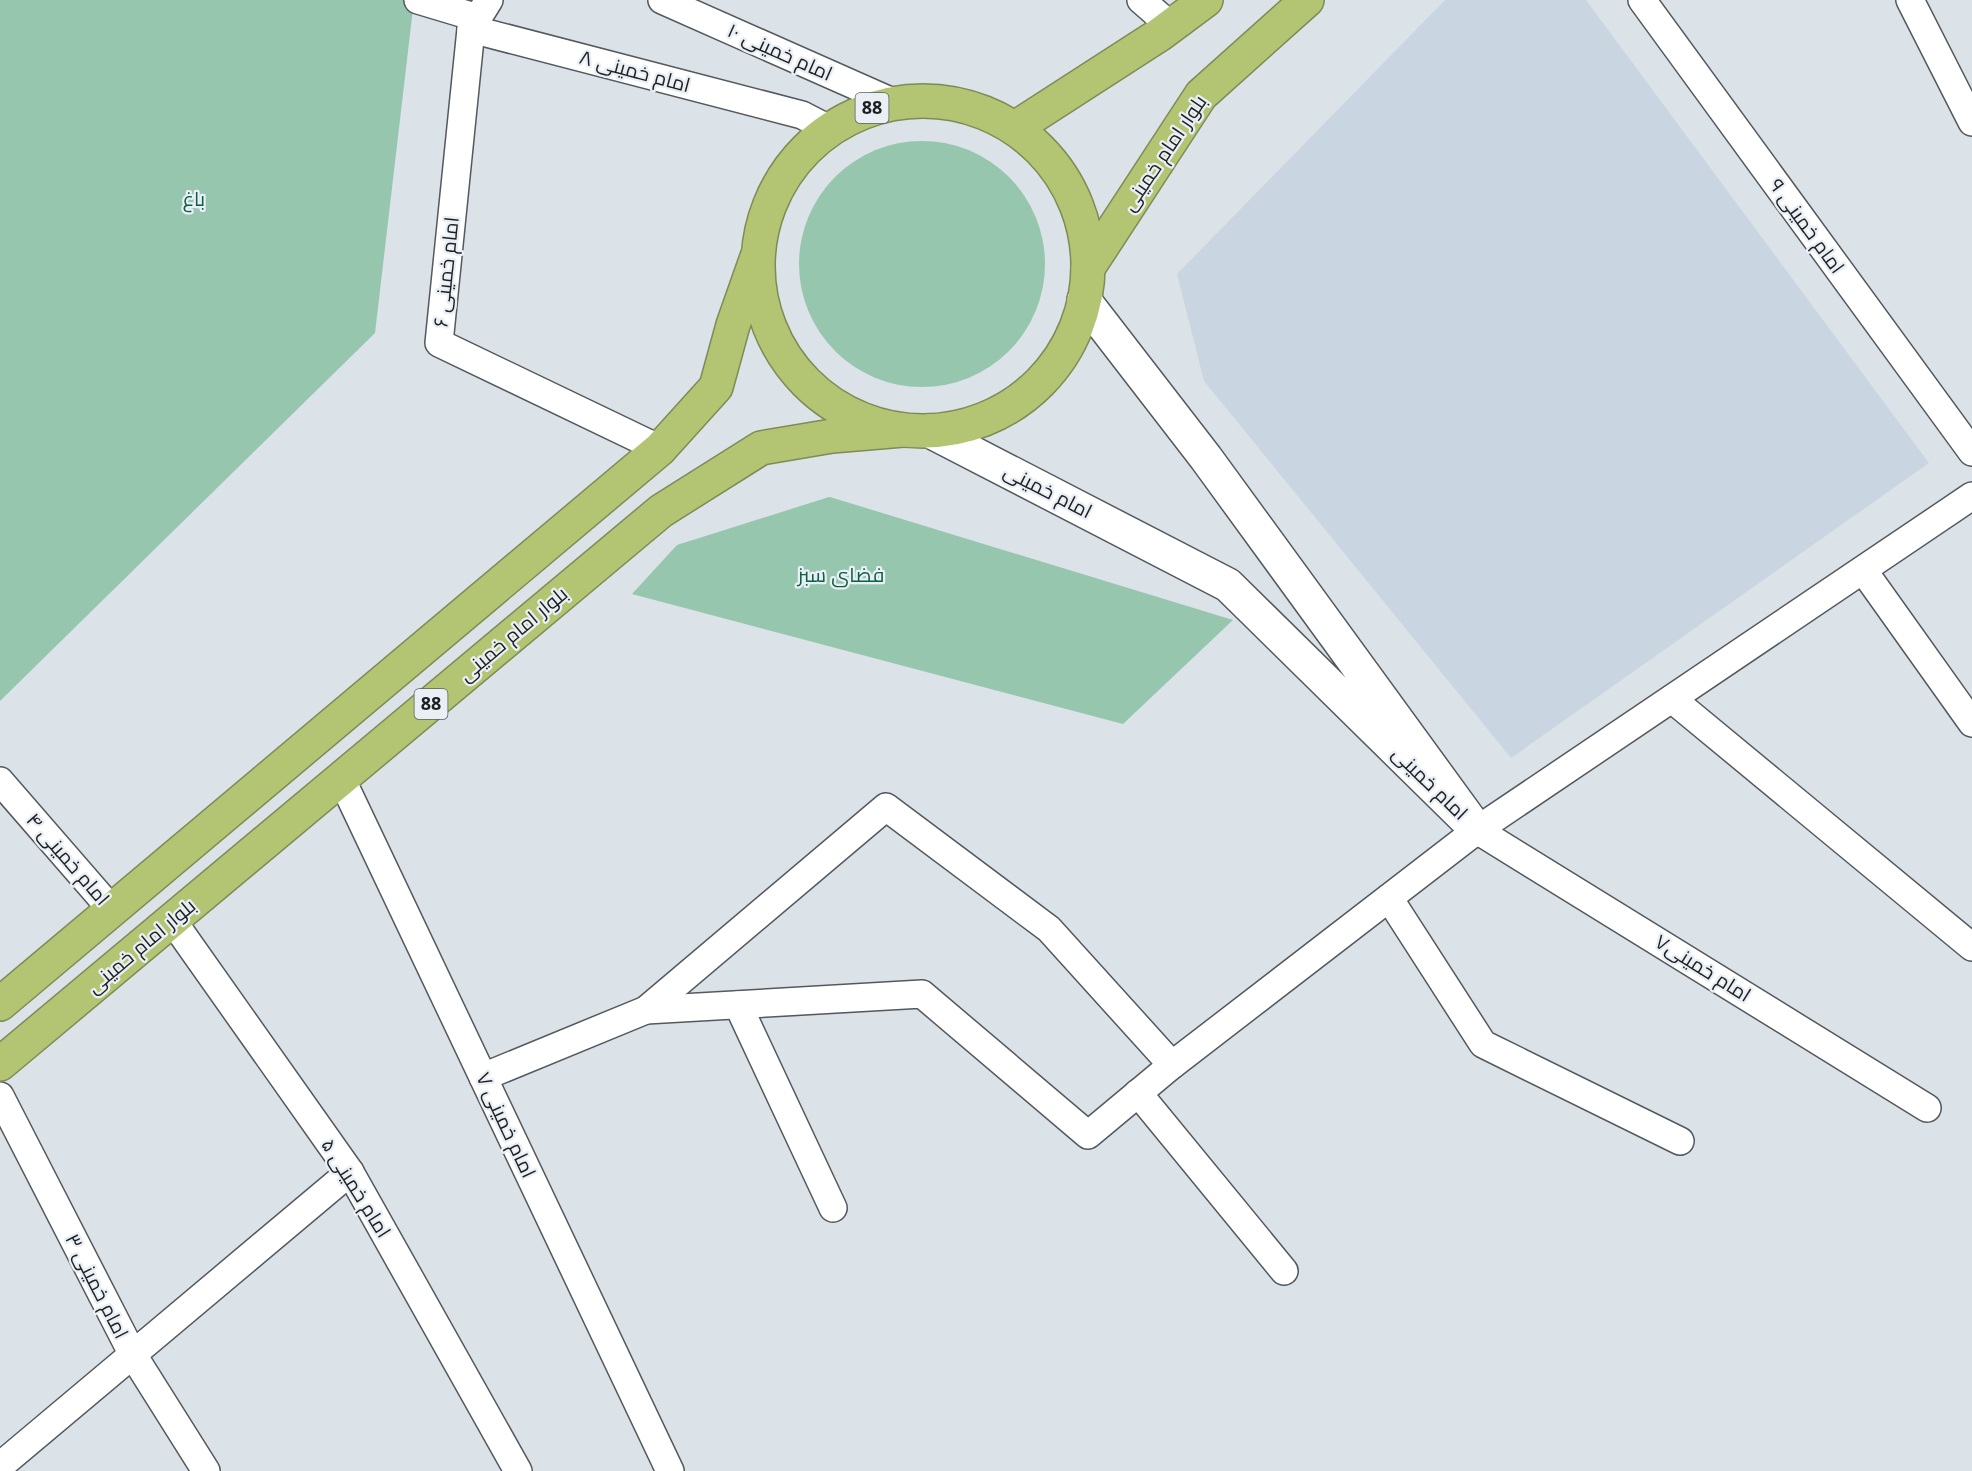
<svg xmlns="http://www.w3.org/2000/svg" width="1972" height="1471" font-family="'Open Sans',Cairo,sans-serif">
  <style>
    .built { fill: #c9d6e1 }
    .green { fill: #97c6ae }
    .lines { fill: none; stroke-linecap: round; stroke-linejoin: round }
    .street-casing { stroke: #54595e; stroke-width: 30 }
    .secondary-casing { stroke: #54595e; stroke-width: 36 }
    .highway-casing { stroke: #7e8b56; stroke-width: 36 }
    .street { stroke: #fff; stroke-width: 27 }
    .secondary { stroke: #fff; stroke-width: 33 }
    .highway { stroke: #b3c573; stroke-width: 33 }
    .labels { text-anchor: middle; stroke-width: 4.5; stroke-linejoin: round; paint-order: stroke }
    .shield { fill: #e9eff5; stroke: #5a5d61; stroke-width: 1.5 }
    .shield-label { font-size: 18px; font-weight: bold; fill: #1d1f21 }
    .street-label { font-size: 20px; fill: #1d1f21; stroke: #e9eff5 }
    .park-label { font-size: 20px; fill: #0b6143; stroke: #e9eff5 }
  </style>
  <rect width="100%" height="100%" fill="#dbe2e8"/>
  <path class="built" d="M 1445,0 L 1586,0 L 1929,463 L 1511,758 L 1204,381 L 1177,274 Z"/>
  <g class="green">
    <path d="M 0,0 L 414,0 L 375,333 L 0,701 Z"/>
    <circle cx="922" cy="264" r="123"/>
    <path d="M 829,497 L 830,497 L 1233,620 L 1123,724 L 632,594 L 677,545 Z"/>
  </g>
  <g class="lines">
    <g class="street-casing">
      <g id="street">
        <path d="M 418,0 L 478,18"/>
        <path d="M 489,0 L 471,29 L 802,115 L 829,129"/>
        <path d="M 662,0 L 897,104"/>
        <path d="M 1141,0 L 1171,26"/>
        <path d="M 1642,0 L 1972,452"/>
        <path d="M 1910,0 L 1972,122"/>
        <path d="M 471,29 L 439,343 L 660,449"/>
        <path d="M 1863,570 L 1972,723"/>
        <path d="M 1672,699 L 1972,947"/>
        <path d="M 341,778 L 670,1471"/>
        <path d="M 0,781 L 112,910"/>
        <path d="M 1477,830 L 1927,1108"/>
        <path d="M 1389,898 L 1483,1044 L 1680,1141"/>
        <path d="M 172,920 L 350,1172 L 518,1471"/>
        <path d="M 738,1005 L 833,1208"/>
        <path d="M 646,1010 L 922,994 L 1088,1135 L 1172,1065"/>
        <path d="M 483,1077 L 646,1010 L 886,807 L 1049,929 L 1172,1065 L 1477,830 L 1972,496"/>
        <path d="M 1138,1093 L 1284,1271"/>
        <path d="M 0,1096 L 133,1355 L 206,1471"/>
        <path d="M 0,1466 L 350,1172"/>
      </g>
    </g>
    <g class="secondary-casing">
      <path id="secondary" d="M 930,431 L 1228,585 L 1477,830 L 1206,458 L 1084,300"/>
    </g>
    <g class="highway-casing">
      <g id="highway">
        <circle cx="923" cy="266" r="165"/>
        <path d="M 1015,128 L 1159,35 L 1206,0"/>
        <path d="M 1088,268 L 1201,95 L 1307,0"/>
        <path d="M 0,1004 L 660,449 L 716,387 L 733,325 L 757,257"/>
        <path d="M 0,1064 L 661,511 L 761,448 L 832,436 L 903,430"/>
      </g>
    </g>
    <use href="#street" class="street"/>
    <use href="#secondary" class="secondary"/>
    <use href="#highway" class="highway"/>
  </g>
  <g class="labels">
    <g class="shield">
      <rect x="855.5" y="93" width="33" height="30" rx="4.5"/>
      <rect x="414.5" y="689" width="33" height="30" rx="4.5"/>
    </g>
    <g class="shield-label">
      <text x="872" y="114">88</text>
      <text x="431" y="710">88</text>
    </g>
    <g class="street-label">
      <text transform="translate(780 52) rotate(24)" y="7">امام خمینی ۱۰</text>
      <text transform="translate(635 71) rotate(15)" y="7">امام خمینی ۸</text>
      <text transform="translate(1164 153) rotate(-56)" y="7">بلوار امام خمینی</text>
      <text transform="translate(1807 226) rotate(54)" y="7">امام خمینی ۹</text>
      <text transform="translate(446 272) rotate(-84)" y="7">امام خمینی ۶</text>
      <text transform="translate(1048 491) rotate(27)" y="7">امام خمینی</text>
      <text transform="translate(513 634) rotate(-40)" y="7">بلوار امام خمینی</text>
      <text transform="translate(1430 783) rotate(44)" y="7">امام خمینی</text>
      <text transform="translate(68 859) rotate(49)" y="7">امام خمینی ۴</text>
      <text transform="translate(141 946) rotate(-40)" y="7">بلوار امام خمینی</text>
      <text transform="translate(1703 968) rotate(32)" y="7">امام خمینی۷</text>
      <text transform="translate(506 1125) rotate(65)" y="7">امام خمینی ۷</text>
      <text transform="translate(356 1188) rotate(58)" y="7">امام خمینی ۵</text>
      <text transform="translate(97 1286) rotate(63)" y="7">امام خمینی ۳</text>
    </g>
    <g class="park-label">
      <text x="194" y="206">باغ</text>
      <text x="841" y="582">فضای سبز</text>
    </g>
  </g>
</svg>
